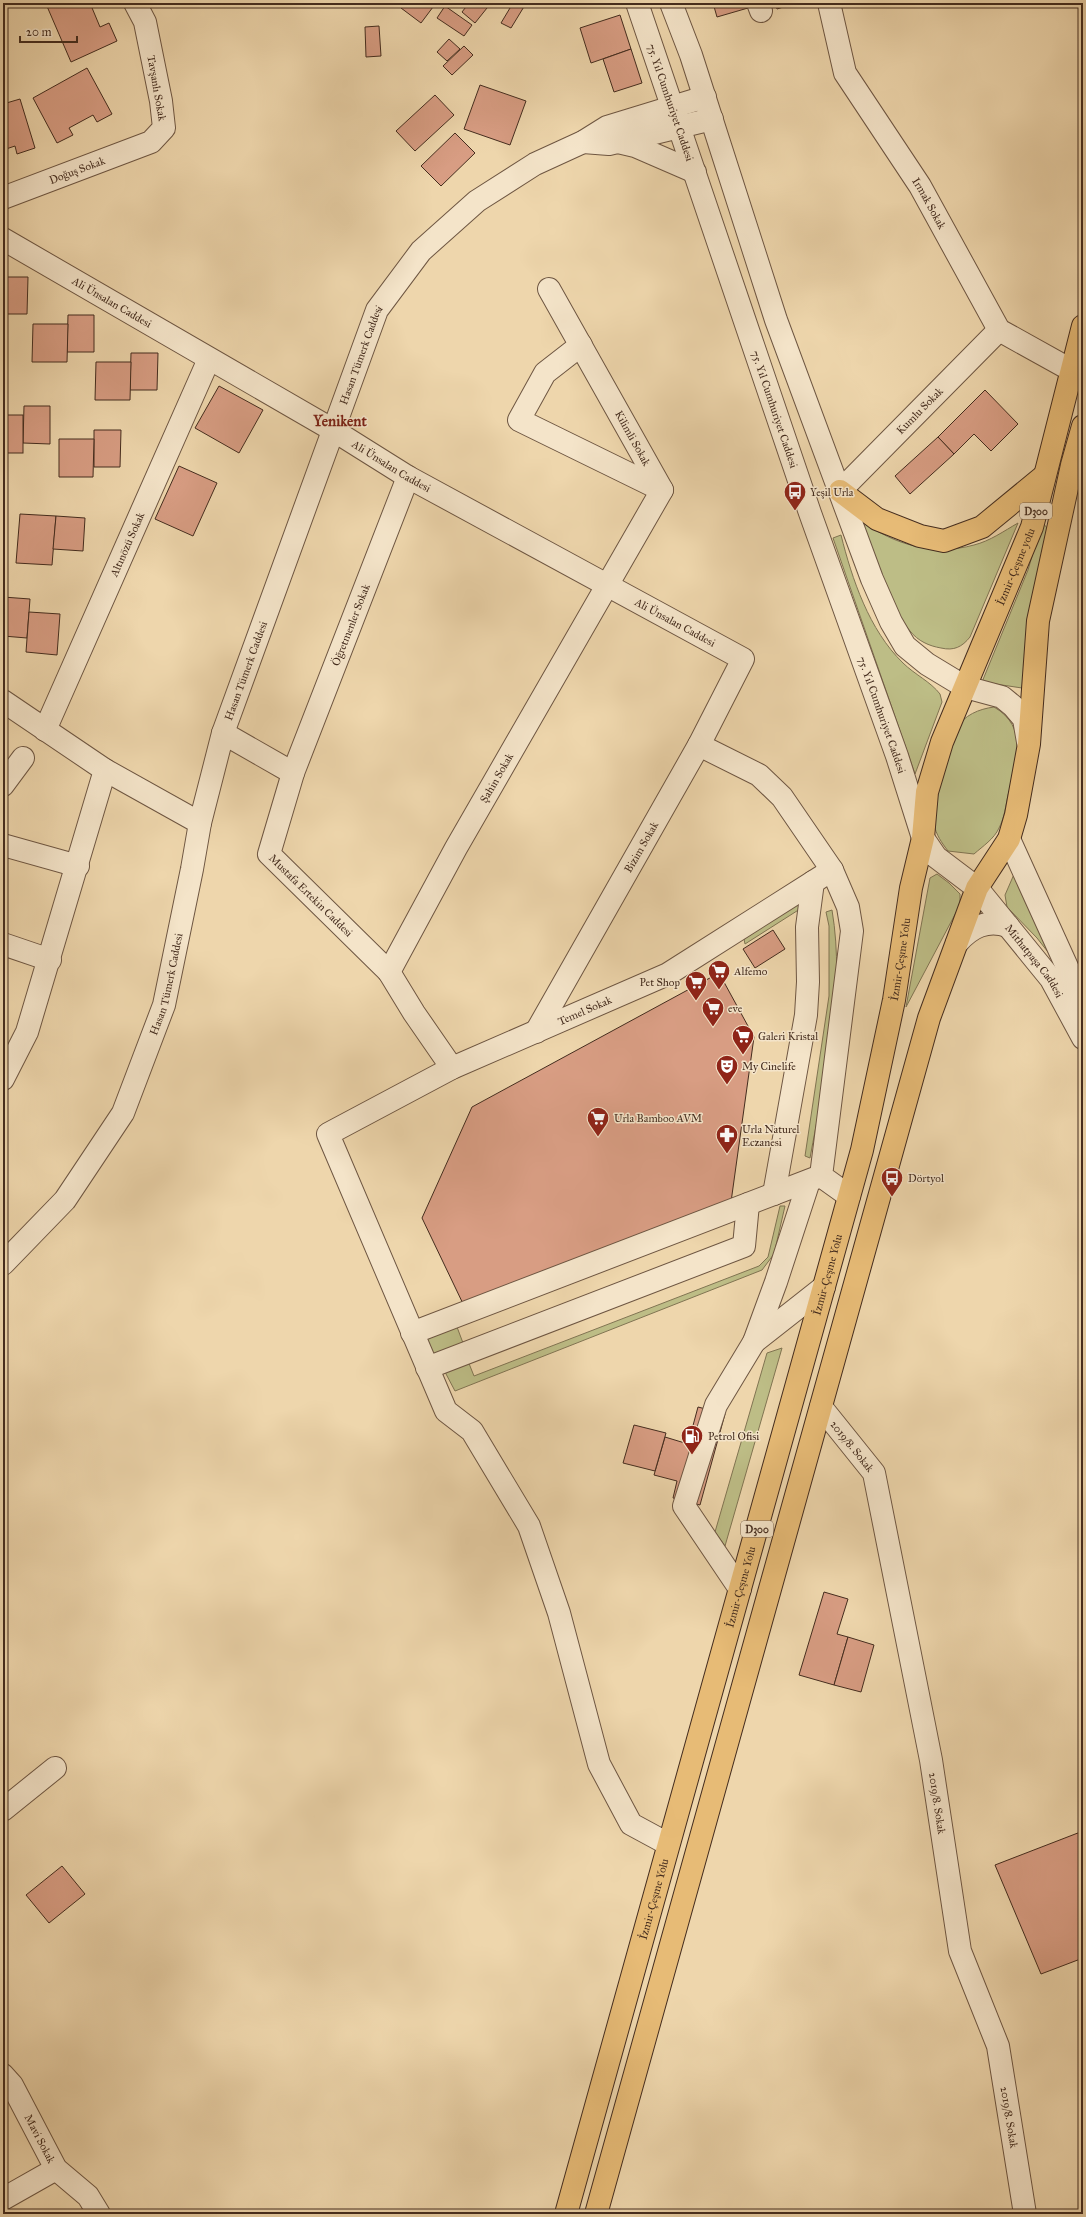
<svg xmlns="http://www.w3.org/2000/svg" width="1086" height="2217" font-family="'IM FELL Great Primer',serif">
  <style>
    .green { fill: #bdbd86; stroke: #807452 }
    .building { fill: #d89d83; stroke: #442c1e }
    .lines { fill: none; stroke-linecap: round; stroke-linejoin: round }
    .minor-casing { stroke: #6e5642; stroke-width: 24 }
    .highway-casing { stroke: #442c1e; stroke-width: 24 }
    .minor { stroke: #f4e4c9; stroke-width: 22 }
    .highway { stroke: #e7bb76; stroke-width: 22 }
    .labels { text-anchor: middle; stroke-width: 3; stroke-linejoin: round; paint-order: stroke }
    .shield { fill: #f4e4c9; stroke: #796351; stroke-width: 1 }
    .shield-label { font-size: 10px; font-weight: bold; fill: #442c1e }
    .street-label { font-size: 11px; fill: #442c1e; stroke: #f4e4c9 }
    .poi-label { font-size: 11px; fill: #442c1e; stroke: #f4e4c9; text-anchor: start }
    .district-label { font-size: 15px; font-weight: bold; fill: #7a1f14; stroke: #f4e4c9 }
  </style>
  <rect width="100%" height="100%" fill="#eed6ac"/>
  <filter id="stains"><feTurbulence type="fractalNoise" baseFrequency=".005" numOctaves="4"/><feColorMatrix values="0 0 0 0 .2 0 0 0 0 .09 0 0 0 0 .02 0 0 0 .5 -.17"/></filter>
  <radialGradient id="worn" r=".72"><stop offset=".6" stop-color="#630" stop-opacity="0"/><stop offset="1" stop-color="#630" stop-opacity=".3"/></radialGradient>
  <g class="green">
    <path d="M 862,521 C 894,545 934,556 974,545 C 990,541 1004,531 1018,523 L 970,637 C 962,647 954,651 941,648 C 929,646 918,641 910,631 C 890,607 873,551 862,521 Z"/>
    <path d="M 1042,522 L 1048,529 L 1037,581 L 1022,688 L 982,682 L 1028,570 Z"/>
    <path d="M 841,535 C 852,579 869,630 903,663 C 914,674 931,682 940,694 L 942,702 L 915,774 L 833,538 Z"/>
    <path d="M 994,707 C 1029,727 1017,764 1008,795 C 1006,805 1004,819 999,828 C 994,839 983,846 974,854 L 948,851 C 942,843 936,835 934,824 C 932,811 950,743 956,729 C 964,715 979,709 994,707 Z"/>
    <path d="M 1015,872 L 1055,961 L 1037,938 L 1007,907 L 1005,895 Z"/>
    <path d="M 937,874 L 949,883 L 960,894 L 960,905 L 906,1007 L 930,878 Z"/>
    <path d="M 799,903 L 800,909 L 745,944 L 744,939 Z"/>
    <path d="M 832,910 C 846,993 825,1076 810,1158 L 805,1156 L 829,996 L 829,926 L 826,912 Z"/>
    <path d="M 780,1206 L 785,1206 L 774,1254 L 762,1270 L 455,1391 L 445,1372 L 468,1361 L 474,1376 L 759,1266 L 768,1257 Z"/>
    <path d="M 457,1327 L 463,1343 L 433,1356 L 427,1339 Z"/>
    <path d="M 782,1348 L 725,1546 L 715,1532 L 767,1353 Z"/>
  </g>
  <g class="building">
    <path d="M 49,3 L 90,3 L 100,27 L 109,23 L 117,41 L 71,62 L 46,4 Z"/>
    <path d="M 405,3 L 436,3 L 421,23 L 401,8 Z"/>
    <path d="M 469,3 L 481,3 L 487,8 L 475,23 L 462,12 Z"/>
    <path d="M 513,3 L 525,5 L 511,28 L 501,23 Z"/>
    <path d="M 713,3 L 747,3 L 748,8 L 717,17 Z"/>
    <path d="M 775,3 L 796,3 L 777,9 Z"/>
    <path d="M 445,6 L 472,25 L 464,36 L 437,18 Z"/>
    <path d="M 620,15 L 631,49 L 591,63 L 580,28 Z"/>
    <path d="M 379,26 L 381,56 L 366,57 L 365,27 Z"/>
    <path d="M 449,39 L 460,49 L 447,61 L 437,52 Z"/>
    <path d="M 464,46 L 473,55 L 452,75 L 443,66 Z"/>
    <path d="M 631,49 L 642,83 L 614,92 L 603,59 Z"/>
    <path d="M 87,68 L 112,114 L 97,122 L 93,115 L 69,128 L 73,135 L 57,143 L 33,98 Z"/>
    <path d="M 480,85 L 526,101 L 510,145 L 464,129 Z"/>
    <path d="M 435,95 L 454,115 L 415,151 L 396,131 Z"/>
    <path d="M 20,99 L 35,148 L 17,154 L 15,146 L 3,150 L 3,104 Z"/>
    <path d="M 455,133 L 475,153 L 441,186 L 421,166 Z"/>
    <path d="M 3,277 L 28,277 L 27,314 L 3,314 Z"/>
    <path d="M 68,315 L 94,315 L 94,352 L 67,352 Z"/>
    <path d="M 33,324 L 68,324 L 67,362 L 32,362 Z"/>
    <path d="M 131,353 L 158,353 L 157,390 L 130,390 Z"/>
    <path d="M 96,362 L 131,362 L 130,400 L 95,400 Z"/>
    <path d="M 219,386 L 263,410 L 239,453 L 195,428 Z"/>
    <path d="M 985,390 L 1018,424 L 991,451 L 974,434 L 954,454 L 938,437 Z"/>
    <path d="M 24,406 L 50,406 L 50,444 L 23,443 Z"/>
    <rect x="3" y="415" width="20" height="38"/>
    <path d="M 94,430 L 121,430 L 120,467 L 94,467 Z"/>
    <path d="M 938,437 L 954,454 L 910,494 L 895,476 Z"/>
    <path d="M 59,439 L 94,439 L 93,477 L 59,477 Z"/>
    <path d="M 179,466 L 217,483 L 193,536 L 155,519 Z"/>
    <path d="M 20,514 L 56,516 L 52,565 L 16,563 Z"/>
    <path d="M 56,516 L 85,518 L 83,551 L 53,549 Z"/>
    <path d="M 3,597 L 30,599 L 27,638 L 3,636 Z"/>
    <path d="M 29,612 L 60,614 L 57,655 L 26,652 Z"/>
    <path d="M 773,930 L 785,949 L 755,968 L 743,949 Z"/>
    <path d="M 719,973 L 754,1037 L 731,1202 L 466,1310 L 422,1218 L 472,1107 Z"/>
    <path d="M 698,1407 L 725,1414 L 700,1505 L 673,1498 L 677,1481 L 654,1475 L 665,1437 L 688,1444 Z"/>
    <path d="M 634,1425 L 666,1433 L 655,1471 L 623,1463 Z"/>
    <path d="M 824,1592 L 848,1599 L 837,1634 L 848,1637 L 834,1685 L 799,1675 Z"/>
    <path d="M 848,1637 L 874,1645 L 861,1692 L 834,1685 Z"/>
    <path d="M 1083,1831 L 1083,1958 L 1041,1974 L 995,1865 Z"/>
    <path d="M 62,1866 L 85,1894 L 49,1923 L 26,1895 Z"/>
  </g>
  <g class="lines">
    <g class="minor-casing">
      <g id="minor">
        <path id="s1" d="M 637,3 L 810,513 L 897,756 L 923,838 L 936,857 L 977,888 L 1051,979 L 1083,1038"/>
        <path d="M 671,3 L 691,55 L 776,320 L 872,579 L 891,622 L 905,646 L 927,664 L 965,687 L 1002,697 L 1013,706 L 1024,719 L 1028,742"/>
        <path d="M 758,3 L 761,11"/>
        <path id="s2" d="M 829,3 L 845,73 L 920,186 L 999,330 L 1071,370"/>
        <path d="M 583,142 L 609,144 L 712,119"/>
        <path d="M 618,142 L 635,146 L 695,172"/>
        <path id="s3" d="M 3,198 L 151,142 L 164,128 L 161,101 L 145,22 L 135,3"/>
        <path id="s4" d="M 3,239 L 333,430 L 408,477 L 743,659 L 699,745 L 536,1032"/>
        <path d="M 581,345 L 545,373 L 519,420 L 662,490"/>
        <path id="s5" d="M 840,491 L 999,330"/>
        <path d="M 3,701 L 105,770 L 200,823"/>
        <path id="s6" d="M 45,730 L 209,359"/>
        <path id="s7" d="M 223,733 L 293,773 L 269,854 L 389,972 L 414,1013 L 452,1068"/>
        <path d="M 699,745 L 759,775 L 782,797 L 832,870 L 848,907 L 852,931 L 821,1176 L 849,1196"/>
        <path id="s8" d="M 293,773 L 408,477"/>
        <path d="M 3,785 L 23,758"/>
        <path d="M 1009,839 L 1083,1002"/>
        <path d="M 3,845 L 78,866"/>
        <path d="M 957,943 C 971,927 987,919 1008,926"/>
        <path d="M 3,944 L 50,960"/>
        <path id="s9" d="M 389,972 L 456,848 L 662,490 L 549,289"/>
        <path d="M 3,1079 L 27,1032 L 105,770"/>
        <path d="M 774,1194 L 806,1015 L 808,982 L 807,927 L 813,882"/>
        <path id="s10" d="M 3,1264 L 65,1200 L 123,1113 L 164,1005 L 192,869 L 200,823 L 223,733 L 377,310 L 421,251 L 477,201 L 535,164 L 583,142 L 607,127 L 705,97"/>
        <path d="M 412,1333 L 818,1177"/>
        <path d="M 754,1342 L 824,1287"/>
        <path d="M 427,1368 L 744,1246 L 748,1204"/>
        <path id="s11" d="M 821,1407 L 874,1473 L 931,1760 L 960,1951 L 998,2046 L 1025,2214"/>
        <path d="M 740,1589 L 684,1506 L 716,1405 L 754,1342 L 776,1282 L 809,1181"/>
        <path d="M 3,1810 L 55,1768"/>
        <path id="s12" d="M 668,1844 L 631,1824 L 599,1764 L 559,1613 L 529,1526 L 472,1431 L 446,1411 L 328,1134 L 452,1068 L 668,974 L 832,870"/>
        <path id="s13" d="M 3,2075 L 12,2085 L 56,2169 L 88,2196 L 99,2214"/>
        <path d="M 3,2199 L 56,2169"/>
      </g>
    </g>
    <g class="highway-casing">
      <g id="highway">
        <path d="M 840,491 L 877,519 L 920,536 L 944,541 L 982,527 L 1044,476"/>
        <path id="s14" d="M 566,2214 L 862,1150 L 894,1000 L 911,888 L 923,838 L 927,792 L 942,742 L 1032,527 L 1083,326"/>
        <path d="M 596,2214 L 929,1018 L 977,888 L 1009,839 L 1016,815 L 1029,744 L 1038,621 L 1072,465 L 1083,426"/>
      </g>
    </g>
    <use href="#minor" class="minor"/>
    <use href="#highway" class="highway"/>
  </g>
  <defs>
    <g id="bus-pin" transform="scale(1.15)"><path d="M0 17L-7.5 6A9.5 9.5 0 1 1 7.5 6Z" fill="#8f2418" stroke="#f4e4c9"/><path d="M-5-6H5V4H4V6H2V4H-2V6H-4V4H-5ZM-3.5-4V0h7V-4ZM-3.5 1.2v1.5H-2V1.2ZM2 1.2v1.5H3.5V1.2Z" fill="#fff"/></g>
    <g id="supermarket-pin" transform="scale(1.15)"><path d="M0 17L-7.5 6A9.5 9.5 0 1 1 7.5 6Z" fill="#8f2418" stroke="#f4e4c9"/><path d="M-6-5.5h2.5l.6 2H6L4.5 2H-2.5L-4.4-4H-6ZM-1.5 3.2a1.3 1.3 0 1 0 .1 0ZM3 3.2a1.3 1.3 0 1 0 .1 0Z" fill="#fff"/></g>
    <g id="theatre-pin" transform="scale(1.15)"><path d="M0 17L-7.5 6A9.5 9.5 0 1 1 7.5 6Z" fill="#8f2418" stroke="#f4e4c9"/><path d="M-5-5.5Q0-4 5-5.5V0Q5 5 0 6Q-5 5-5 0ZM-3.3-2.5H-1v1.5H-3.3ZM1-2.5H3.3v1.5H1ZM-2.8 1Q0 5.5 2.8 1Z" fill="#fff"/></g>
    <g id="pharmacy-pin" transform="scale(1.15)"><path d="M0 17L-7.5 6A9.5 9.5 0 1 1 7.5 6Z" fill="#8f2418" stroke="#f4e4c9"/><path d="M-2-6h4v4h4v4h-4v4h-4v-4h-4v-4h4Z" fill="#fff"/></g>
    <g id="fuel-pin" transform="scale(1.15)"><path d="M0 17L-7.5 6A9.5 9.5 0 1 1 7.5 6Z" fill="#8f2418" stroke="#f4e4c9"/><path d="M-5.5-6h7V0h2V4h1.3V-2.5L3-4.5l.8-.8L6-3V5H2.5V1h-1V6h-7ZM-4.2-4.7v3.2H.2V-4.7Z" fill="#fff"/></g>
  </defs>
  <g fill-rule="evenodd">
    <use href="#bus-pin" x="795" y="492"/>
    <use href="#supermarket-pin" x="719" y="971"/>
    <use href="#supermarket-pin" x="696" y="982"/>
    <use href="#supermarket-pin" x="713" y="1008"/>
    <use href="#supermarket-pin" x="743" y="1036"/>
    <use href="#theatre-pin" x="727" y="1066"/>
    <use href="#supermarket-pin" x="598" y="1118"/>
    <use href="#pharmacy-pin" x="727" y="1135"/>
    <use href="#bus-pin" x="892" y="1178"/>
    <use href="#fuel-pin" x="692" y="1436"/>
  </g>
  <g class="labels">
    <g class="shield">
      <rect x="1020" y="503" width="32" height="16" rx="3"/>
      <rect x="741" y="1521" width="32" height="16" rx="3"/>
    </g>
    <g class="shield-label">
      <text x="1036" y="515">D300</text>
      <text x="757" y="1533">D300</text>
    </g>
    <g class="street-label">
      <text transform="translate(157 88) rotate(80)" y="4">Tavşanlı Sokak</text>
      <text dy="4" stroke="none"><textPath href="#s1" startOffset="105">75. Yıl Cumhuriyet Caddesi</textPath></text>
      <text dy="4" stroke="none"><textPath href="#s3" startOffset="79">Doğuş Sokak</textPath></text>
      <text dy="4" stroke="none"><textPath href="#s2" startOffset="227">Irmak Sokak</textPath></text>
      <text dy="4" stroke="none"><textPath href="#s4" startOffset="126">Ali Ünsalan Caddesi</textPath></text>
      <text dy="4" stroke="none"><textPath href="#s10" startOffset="990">Hasan Tümerk Caddesi</textPath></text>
      <text dy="4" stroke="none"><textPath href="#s1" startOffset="429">75. Yıl Cumhuriyet Caddesi</textPath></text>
      <text dy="4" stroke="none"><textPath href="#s5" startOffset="113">Kumlu Sokak</textPath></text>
      <text transform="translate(633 438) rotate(61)" y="4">Kilimli Sokak</text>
      <text dy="4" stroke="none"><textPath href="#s4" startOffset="450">Ali Ünsalan Caddesi</textPath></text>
      <text dy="4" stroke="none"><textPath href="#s6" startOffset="203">Altınözü Sokak</textPath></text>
      <text dy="4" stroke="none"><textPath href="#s14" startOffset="1711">İzmir-Çeşme yolu</textPath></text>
      <text dy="4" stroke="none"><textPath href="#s4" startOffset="774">Ali Ünsalan Caddesi</textPath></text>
      <text dy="4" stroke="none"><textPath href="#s8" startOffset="159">Öğretmenler Sokak</textPath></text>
      <text dy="4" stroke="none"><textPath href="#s10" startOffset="654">Hasan Tümerk Caddesi</textPath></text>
      <text dy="4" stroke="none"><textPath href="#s1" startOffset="753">75. Yıl Cumhuriyet Caddesi</textPath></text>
      <text dy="4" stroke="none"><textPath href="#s9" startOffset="222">Şahin Sokak</textPath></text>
      <text transform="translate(641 847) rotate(-60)" y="4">Bizim Sokak</text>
      <text dy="4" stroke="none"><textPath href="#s7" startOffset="224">Mustafa Ertekin Caddesi</textPath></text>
      <text dy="4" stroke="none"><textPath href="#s14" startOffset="1299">İzmir-Çeşme Yolu</textPath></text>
      <text dy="4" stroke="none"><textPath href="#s1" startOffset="1050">Mithatpaşa Caddesi</textPath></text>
      <text dy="4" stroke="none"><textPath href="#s10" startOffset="330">Hasan Tümerk Caddesi</textPath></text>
      <text dy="4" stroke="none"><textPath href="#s12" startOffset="1088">Temel Sokak</textPath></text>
      <text dy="4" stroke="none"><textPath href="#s14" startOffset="975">İzmir-Çeşme Yolu</textPath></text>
      <text dy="4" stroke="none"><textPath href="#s11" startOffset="50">2019/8. Sokak</textPath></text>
      <text dy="4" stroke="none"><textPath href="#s14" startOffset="651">İzmir-Çeşme Yolu</textPath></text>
      <text dy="4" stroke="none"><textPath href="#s11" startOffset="421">2019/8. Sokak</textPath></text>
      <text dy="4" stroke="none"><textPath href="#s14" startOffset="327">İzmir-Çeşme Yolu</textPath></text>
      <text dy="4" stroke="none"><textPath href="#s11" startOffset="745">2019/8. Sokak</textPath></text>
      <text dy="4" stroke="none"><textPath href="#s13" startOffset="74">Mavi Sokak</textPath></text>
    </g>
    <g class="poi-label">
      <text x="810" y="496">Yeşil Urla</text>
      <text x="734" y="975">Alfemo</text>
      <text x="680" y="986" text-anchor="end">Pet Shop</text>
      <text x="728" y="1012">eve</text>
      <text x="758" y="1040">Galeri Kristal</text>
      <text x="742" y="1070">My Cinelife</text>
      <text x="614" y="1122">Urla Bamboo AVM</text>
      <text x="742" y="1133">Urla Naturel<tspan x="742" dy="13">Eczanesi</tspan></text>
      <text x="908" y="1182">Dörtyol</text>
      <text x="708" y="1440">Petrol Ofisi</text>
    </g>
    <g class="district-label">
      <text x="340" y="426">Yenikent</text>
    </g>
  </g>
  <rect width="1086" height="2217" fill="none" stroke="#eed6ac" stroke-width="16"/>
  <rect x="4" y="4" width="1078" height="2209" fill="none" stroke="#442c1e" stroke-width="2"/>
  <rect x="8" y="8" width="1070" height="2201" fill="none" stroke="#442c1e"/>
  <path d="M20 36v6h57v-6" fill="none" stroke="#442c1e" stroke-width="2"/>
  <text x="26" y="36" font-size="12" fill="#442c1e" stroke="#f4e4c9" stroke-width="3" paint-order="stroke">20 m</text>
  <rect width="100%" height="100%" filter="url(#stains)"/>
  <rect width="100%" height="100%" fill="url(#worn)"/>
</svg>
